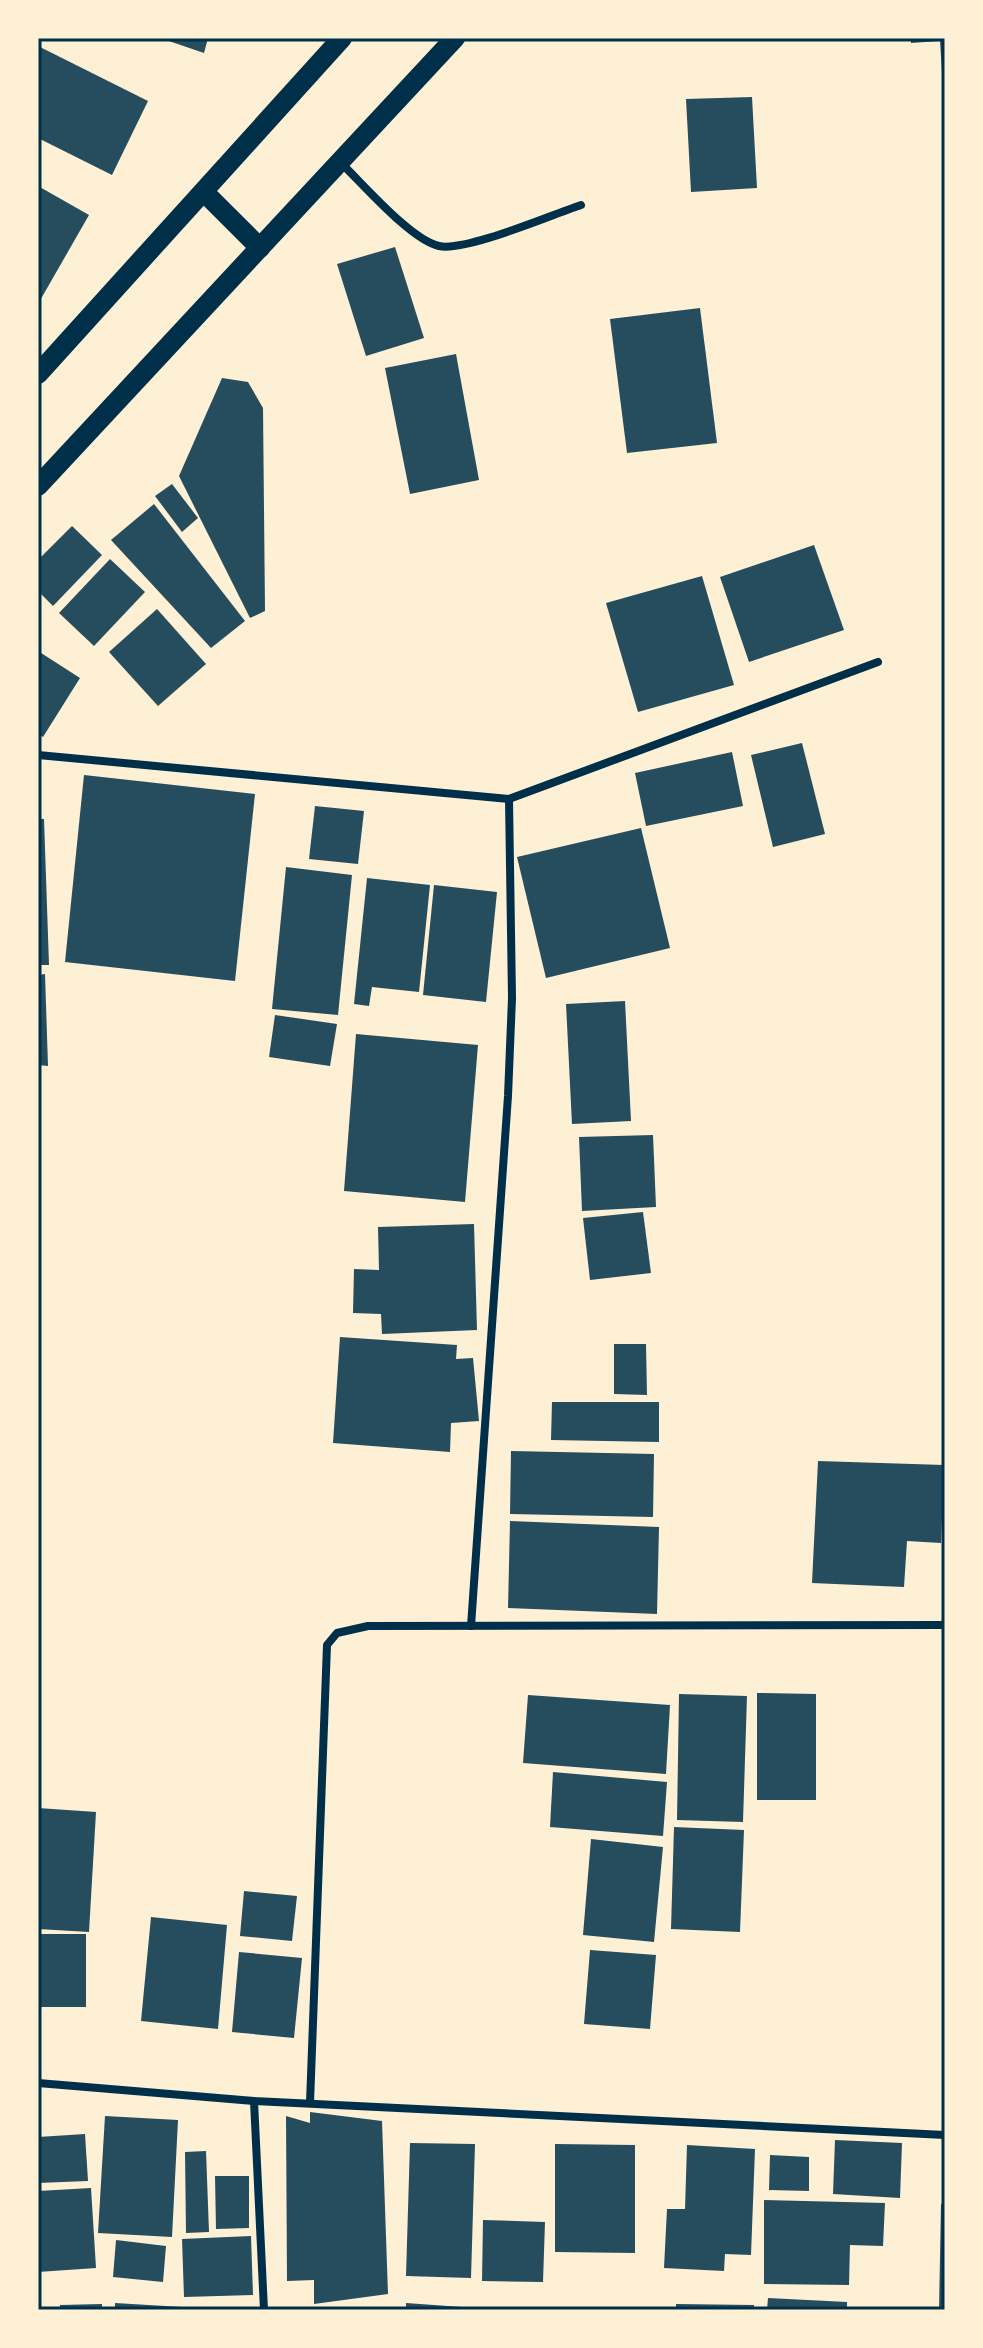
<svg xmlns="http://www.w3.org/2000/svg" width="983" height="2348" font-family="Bitter,serif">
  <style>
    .building { fill: #264d5e }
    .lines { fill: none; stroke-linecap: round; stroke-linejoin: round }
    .minor { stroke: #003049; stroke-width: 8 }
    .primary { stroke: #003049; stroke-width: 20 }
    .neatline { fill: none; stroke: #003049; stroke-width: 3 }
  </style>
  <rect width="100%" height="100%" fill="#fdf0d5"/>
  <g class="building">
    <path d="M 160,38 L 208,38 L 204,53 Z"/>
    <path d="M 911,38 L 945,38 L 945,119 L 940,41 L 911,43 Z"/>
    <path d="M 38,46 L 148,101 L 112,175 L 38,138 Z"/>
    <path d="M 752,97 L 757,188 L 691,192 L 686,99 Z"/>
    <path d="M 38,186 L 89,215 L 38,304 Z"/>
    <path d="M 395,247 L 424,338 L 366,356 L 337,264 Z"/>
    <path d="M 700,308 L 717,443 L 627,453 L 610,319 Z"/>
    <path d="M 456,354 L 479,480 L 410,494 L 385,368 Z"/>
    <path d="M 222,378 L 248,382 L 263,408 L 265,611 L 250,618 L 179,476 Z"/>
    <path d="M 172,484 L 198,518 L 182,532 L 155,496 Z"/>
    <path d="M 154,504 L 245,621 L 211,648 L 111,540 Z"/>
    <path d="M 72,526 L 102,555 L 53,606 L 38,591 L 38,560 Z"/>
    <path d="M 814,545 L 844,630 L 749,662 L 720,577 Z"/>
    <path d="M 110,559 L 145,592 L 94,646 L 59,613 Z"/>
    <path d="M 702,576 L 734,685 L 638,712 L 606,603 Z"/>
    <path d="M 157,609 L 206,664 L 158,706 L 109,652 Z"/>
    <path d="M 38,651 L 80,678 L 43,737 L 38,734 Z"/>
    <path d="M 802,743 L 825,834 L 773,847 L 751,755 Z"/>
    <path d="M 732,752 L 743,806 L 646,826 L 635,773 Z"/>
    <path d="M 84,775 L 255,794 L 235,981 L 65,962 Z"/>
    <path d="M 315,806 L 364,811 L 358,864 L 309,859 Z"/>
    <path d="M 38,819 L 44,819 L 49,965 L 38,965 Z"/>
    <path d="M 641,828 L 670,948 L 546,978 L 517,857 Z"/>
    <path d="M 286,867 L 352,875 L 338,1015 L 272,1009 Z"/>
    <path d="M 367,878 L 430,885 L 419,992 L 372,987 L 369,1006 L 354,1004 Z"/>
    <path d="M 434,885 L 497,892 L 486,1002 L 423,995 Z"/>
    <path d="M 45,974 L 48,1066 L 38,1065 L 38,975 Z"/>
    <path d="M 625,1001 L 631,1121 L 572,1124 L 566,1004 Z"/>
    <path d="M 275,1015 L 337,1024 L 330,1066 L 269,1057 Z"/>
    <path d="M 356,1034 L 478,1045 L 465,1202 L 344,1191 Z"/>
    <path d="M 653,1135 L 656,1207 L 582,1211 L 579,1137 Z"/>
    <path d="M 643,1212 L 651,1273 L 590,1280 L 583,1218 Z"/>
    <path d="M 474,1224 L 477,1330 L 382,1334 L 381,1314 L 353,1313 L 354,1269 L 379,1270 L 378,1227 Z"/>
    <path d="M 340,1337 L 457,1345 L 456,1359 L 473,1358 L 479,1421 L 451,1423 L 450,1452 L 333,1443 Z"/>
    <path d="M 614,1344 L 646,1344 L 647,1395 L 614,1394 Z"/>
    <path d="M 552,1402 L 659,1402 L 659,1442 L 551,1440 Z"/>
    <path d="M 511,1451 L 654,1454 L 653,1517 L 510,1514 Z"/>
    <path d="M 818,1461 L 944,1465 L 941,1543 L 907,1541 L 904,1587 L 812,1583 Z"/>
    <path d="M 510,1521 L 659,1527 L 657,1614 L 508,1608 Z"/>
    <path d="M 757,1693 L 816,1694 L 816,1800 L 757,1800 Z"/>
    <path d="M 679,1694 L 747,1696 L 743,1822 L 677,1820 Z"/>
    <path d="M 528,1695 L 670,1705 L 666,1774 L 523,1763 Z"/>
    <path d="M 553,1772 L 667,1782 L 663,1836 L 550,1827 Z"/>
    <path d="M 38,1808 L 96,1812 L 89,1932 L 38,1929 Z"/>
    <path d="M 674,1827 L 744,1830 L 740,1932 L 671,1929 Z"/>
    <path d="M 591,1839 L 663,1847 L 654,1942 L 583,1935 Z"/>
    <path d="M 244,1891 L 297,1896 L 292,1941 L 240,1936 Z"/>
    <path d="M 151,1917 L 227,1925 L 218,2029 L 141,2021 Z"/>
    <rect x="38" y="1934" width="48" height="73"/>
    <path d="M 590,1950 L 656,1955 L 650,2029 L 584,2024 Z"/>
    <path d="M 239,1952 L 302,1958 L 294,2038 L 232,2032 Z"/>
    <path d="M 310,2112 L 382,2121 L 388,2294 L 314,2304 L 314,2280 L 287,2281 L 286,2116 L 310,2123 Z"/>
    <path d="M 105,2116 L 178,2120 L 172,2237 L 98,2233 Z"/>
    <path d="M 85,2134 L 88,2181 L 38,2183 L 38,2137 Z"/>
    <path d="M 835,2140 L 902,2143 L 900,2198 L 833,2194 Z"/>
    <path d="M 410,2143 L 475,2144 L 471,2278 L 406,2276 Z"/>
    <path d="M 555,2144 L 635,2145 L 635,2253 L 555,2252 Z"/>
    <path d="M 687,2145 L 755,2149 L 751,2255 L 725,2254 L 724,2271 L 664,2268 L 667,2209 L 685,2209 Z"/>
    <path d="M 206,2151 L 209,2232 L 186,2233 L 185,2152 Z"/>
    <path d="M 770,2155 L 809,2157 L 809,2191 L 769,2190 Z"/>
    <path d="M 215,2176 L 249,2176 L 249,2228 L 216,2229 Z"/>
    <path d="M 91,2188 L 96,2268 L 38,2272 L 38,2191 Z"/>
    <path d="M 764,2200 L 885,2203 L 883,2246 L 850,2245 L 849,2285 L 764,2284 Z"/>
    <path d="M 941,2204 L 945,2204 L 945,2310 L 939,2310 Z"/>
    <path d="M 483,2220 L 545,2222 L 543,2282 L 482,2281 Z"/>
    <path d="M 251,2236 L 253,2295 L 184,2297 L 182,2239 Z"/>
    <path d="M 116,2240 L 166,2246 L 163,2282 L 113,2277 Z"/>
    <path d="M 768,2298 L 847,2302 L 847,2310 L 767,2310 Z"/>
    <path d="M 115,2303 L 199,2308 L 198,2310 L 115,2310 Z"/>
    <path d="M 406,2303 L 462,2307 L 462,2310 L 406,2310 Z"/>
    <path d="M 102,2304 L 102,2310 L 60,2310 L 60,2305 Z"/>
    <path d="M 676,2304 L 754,2305 L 754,2310 L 676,2310 Z"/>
  </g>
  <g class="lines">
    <g class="minor">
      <path d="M 341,163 C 363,184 411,240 439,246 C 465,252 551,215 581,205"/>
      <path d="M 38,755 L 509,799 L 878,662"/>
      <path d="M 471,1626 L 508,1096 L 512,998 L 509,799"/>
      <path d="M 38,2083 L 254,2101 L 945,2135"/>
      <path d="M 254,2101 L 264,2310"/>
      <path d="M 310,2103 L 327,1645 L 337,1633 L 368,1626 L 945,1625"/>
    </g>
    <g class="primary">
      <path d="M 204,192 L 260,248"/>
      <path d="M 38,374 L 342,38"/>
      <path d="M 38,486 L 455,38"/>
    </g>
  </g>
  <rect width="983" height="2348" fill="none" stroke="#fdf0d5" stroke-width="80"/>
  <rect x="40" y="40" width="903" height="2268" class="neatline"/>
</svg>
